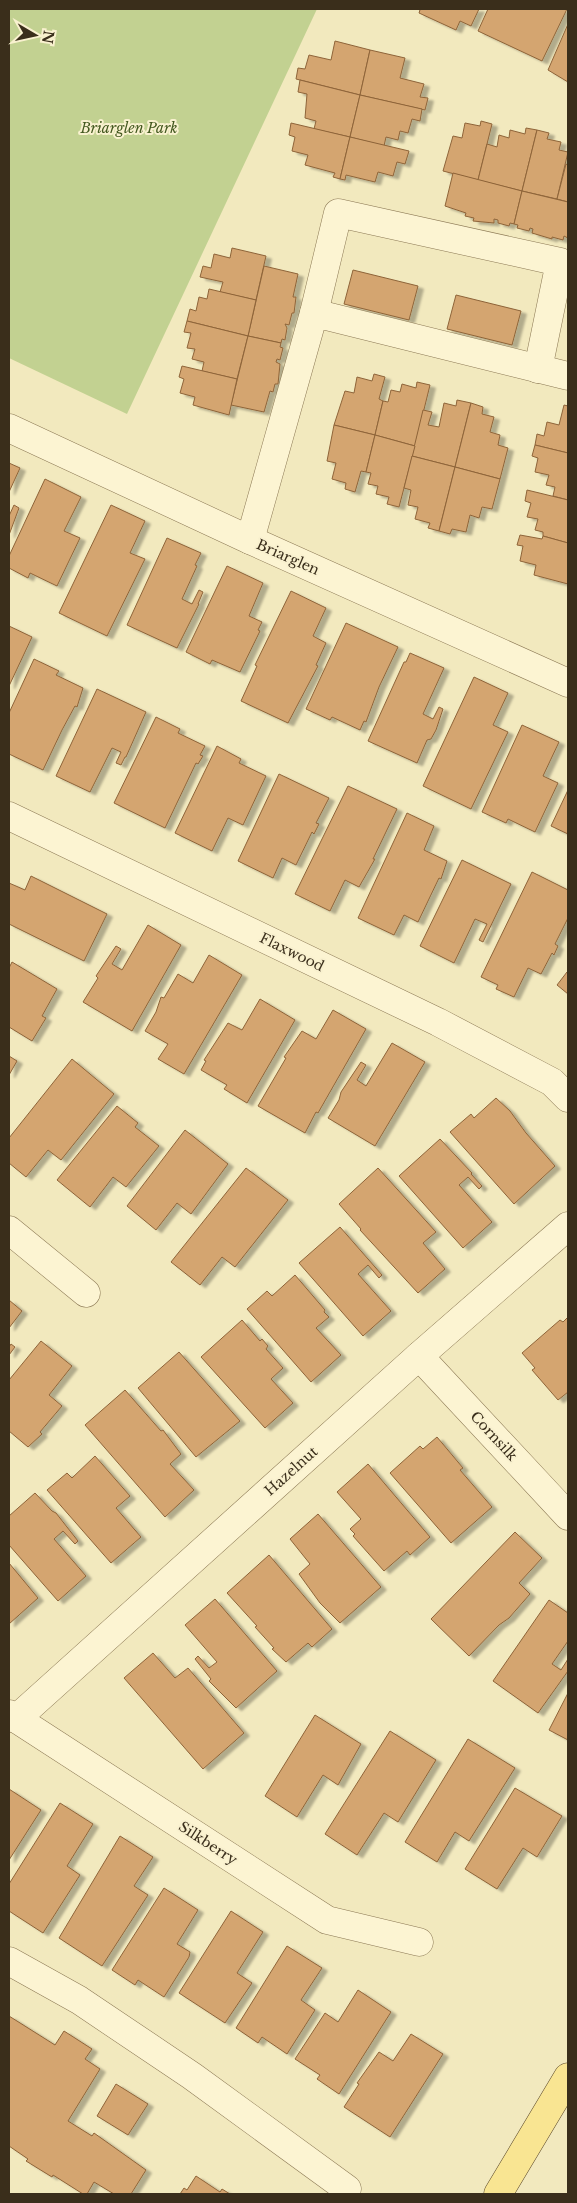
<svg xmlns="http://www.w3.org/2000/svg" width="577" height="2203" font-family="'Libre Baskerville',serif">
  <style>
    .green { fill: #c2d191 }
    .building { fill: #d4a570; stroke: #8e6439; filter: url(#shadow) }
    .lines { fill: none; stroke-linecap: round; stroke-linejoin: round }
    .minor-casing { stroke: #8c7955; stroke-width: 29 }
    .major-casing { stroke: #59462a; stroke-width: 29 }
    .minor { stroke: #fcf4d2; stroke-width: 28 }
    .major { stroke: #f9e592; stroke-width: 28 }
    .labels { text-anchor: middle; stroke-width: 4; stroke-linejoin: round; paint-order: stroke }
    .park-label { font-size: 14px; font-style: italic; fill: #445920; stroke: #f9f1cf }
    .street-label { font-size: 14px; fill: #3a2e1b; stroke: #f9f1cf }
  </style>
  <defs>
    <filter id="shadow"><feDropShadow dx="5.5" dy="3" stdDeviation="1" flood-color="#0004"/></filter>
  </defs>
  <rect width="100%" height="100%" fill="#f2e9be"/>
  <path class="green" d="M 9,9 L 317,9 L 127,414 L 9,358 Z"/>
  <g class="building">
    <path d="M 417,9 L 479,9 L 471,26 L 460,21 L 456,30 L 419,13 L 420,10 Z"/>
    <path d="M 488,9 L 567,9 L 542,61 L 478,31 Z"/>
    <path d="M 568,24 L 568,82 L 548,70 Z"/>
    <path d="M 335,41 L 370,50 L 360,95 L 296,79 L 298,68 L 305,69 L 309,55 L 331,60 Z"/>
    <path d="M 370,50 L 405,58 L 400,78 L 424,84 L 420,97 L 428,98 L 425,110 L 360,95 Z"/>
    <path d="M 300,80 L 360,95 L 350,137 L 314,129 L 316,121 L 305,118 L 307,94 L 298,92 Z"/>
    <path d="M 360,95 L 422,109 L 420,121 L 412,119 L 408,133 L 400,131 L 398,140 L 386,137 L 384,146 L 350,137 Z"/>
    <path d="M 481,121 L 492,124 L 478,180 L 443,171 L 453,136 L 462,138 L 465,123 L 480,126 Z"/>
    <path d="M 291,123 L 350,137 L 340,179 L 333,177 L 335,173 L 305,165 L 308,155 L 292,151 L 295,137 L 289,135 Z"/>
    <path d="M 526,128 L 537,130 L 522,191 L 478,180 L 487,144 L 497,147 L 499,135 L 509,138 L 510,130 L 525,134 Z"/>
    <path d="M 537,130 L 549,133 L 547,139 L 561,142 L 559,150 L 568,152 L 557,199 L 522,191 Z"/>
    <path d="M 350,137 L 409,151 L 405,164 L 397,162 L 393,176 L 378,172 L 375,182 L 346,175 L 345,180 L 340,179 Z"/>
    <path d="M 566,164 L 568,165 L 568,202 L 557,199 Z"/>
    <path d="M 453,173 L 522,191 L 514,224 L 510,223 L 509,226 L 498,223 L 498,220 L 494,219 L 494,223 L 473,221 L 474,218 L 465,216 L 466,213 L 445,206 Z"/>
    <path d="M 522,191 L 568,202 L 568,238 L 564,236 L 563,240 L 552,237 L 552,239 L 532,233 L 533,229 L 530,228 L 529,231 L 517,228 L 518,225 L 514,224 Z"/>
    <path d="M 232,248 L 266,256 L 256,300 L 220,292 L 223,282 L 200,277 L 203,266 L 211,268 L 214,254 L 230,258 Z"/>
    <path d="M 264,266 L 298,274 L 293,297 L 296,297 L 294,313 L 292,313 L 289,325 L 285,324 L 287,328 L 285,340 L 282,339 L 281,343 L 248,336 Z"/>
    <path d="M 353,270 L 418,286 L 409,320 L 344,304 Z"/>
    <path d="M 209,289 L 256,300 L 248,336 L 187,321 L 190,309 L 196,311 L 199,297 L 207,299 Z"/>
    <path d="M 456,295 L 521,311 L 512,345 L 447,329 Z"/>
    <path d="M 187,321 L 248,336 L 237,379 L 202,371 L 204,362 L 192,359 L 195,349 L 187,348 L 191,333 L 184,332 Z"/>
    <path d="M 248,336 L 281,343 L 280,347 L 283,348 L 280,360 L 277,359 L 276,362 L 280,364 L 278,384 L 275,384 L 273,392 L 270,391 L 264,412 L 231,405 Z"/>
    <path d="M 182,366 L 237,379 L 229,415 L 193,405 L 195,397 L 180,393 L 184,379 L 179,377 Z"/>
    <path d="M 374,374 L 385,377 L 379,399 L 383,401 L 375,435 L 334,425 L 345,391 L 354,393 L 357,377 L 372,381 Z"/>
    <path d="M 417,382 L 430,385 L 415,446 L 375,435 L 383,401 L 388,402 L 391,390 L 400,392 L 402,384 L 416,388 Z"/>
    <path d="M 457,400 L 471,403 L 455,467 L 412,456 L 423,410 L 432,412 L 428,425 L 439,427 L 444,403 L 456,406 Z"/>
    <path d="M 471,403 L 483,407 L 482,414 L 494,417 L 490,432 L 500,435 L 498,445 L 508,448 L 500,479 L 455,467 Z"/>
    <path d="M 564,405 L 568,406 L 568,453 L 535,445 L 537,434 L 544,436 L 547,422 L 559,425 Z"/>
    <path d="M 334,425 L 375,435 L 366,472 L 361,471 L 355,492 L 345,489 L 346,483 L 332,479 L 336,463 L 327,461 Z"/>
    <path d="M 375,435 L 415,446 L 399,507 L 387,504 L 389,497 L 376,494 L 378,486 L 368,484 L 371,473 L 366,472 Z"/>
    <path d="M 535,445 L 568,453 L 568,500 L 553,496 L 555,487 L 546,485 L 549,475 L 535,472 L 538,458 L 532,456 Z"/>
    <path d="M 412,456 L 455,467 L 439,531 L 428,528 L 430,523 L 415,519 L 418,507 L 408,505 L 411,490 L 404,488 Z"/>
    <path d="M 9,463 L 20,468 L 9,492 Z"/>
    <path d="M 455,467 L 500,479 L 492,509 L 482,507 L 479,518 L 470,515 L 466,532 L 452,529 L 450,534 L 439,531 Z"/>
    <path d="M 45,479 L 81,497 L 64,531 L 80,538 L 57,586 L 30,573 L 28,578 L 9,568 L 9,556 Z"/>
    <path d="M 527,490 L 568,500 L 568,543 L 543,536 L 543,532 L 535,530 L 538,519 L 527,517 L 531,503 L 525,501 Z"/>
    <path d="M 14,505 L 19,508 L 9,535 L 9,516 Z"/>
    <path d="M 111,505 L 145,521 L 130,553 L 145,559 L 107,636 L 59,613 Z"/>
    <path d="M 520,535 L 542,539 L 543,536 L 568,543 L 568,584 L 534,575 L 536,565 L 520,561 L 523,546 L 517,545 Z"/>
    <path d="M 167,538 L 201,553 L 195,565 L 197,566 L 182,599 L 192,604 L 199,590 L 203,592 L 198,604 L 199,604 L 177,648 L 127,625 Z"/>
    <path d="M 227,566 L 263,583 L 249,616 L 262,622 L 258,630 L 260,631 L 240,672 L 212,660 L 210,664 L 186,652 Z"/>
    <path d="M 291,591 L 326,608 L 313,636 L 326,643 L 316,665 L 318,666 L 288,723 L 241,701 L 257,666 L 255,665 Z"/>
    <path d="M 346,623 L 398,647 L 379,687 L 366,722 L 364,721 L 360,730 L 332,717 L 330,720 L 306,709 Z"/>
    <path d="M 9,626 L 32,637 L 9,686 Z"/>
    <path d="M 410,653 L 444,668 L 423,714 L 433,719 L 439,707 L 443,709 L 436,730 L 431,739 L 427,740 L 417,763 L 368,741 L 404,662 L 406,662 Z"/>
    <path d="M 34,659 L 59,671 L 56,675 L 83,688 L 77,707 L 75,706 L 62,730 L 43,770 L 9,754 L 9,713 Z"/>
    <path d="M 474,677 L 508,693 L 493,725 L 508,732 L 471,809 L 423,786 Z"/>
    <path d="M 97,689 L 146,712 L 126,757 L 125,757 L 121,765 L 116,763 L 121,752 L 112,748 L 90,792 L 56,776 Z"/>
    <path d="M 156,717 L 180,729 L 178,733 L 205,746 L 200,755 L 203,756 L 198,764 L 196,763 L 165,828 L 114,803 Z"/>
    <path d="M 522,725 L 559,742 L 543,776 L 558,783 L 535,832 L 508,819 L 506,823 L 482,812 Z"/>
    <path d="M 217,746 L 241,759 L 239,763 L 266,776 L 243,825 L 228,818 L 212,851 L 175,833 Z"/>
    <path d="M 279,774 L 329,798 L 316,823 L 319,824 L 314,834 L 312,832 L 296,865 L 282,858 L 273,878 L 238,861 Z"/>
    <path d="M 348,786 L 397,809 L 373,859 L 375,859 L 359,887 L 345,880 L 330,911 L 295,894 Z"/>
    <path d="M 568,790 L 568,834 L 551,826 Z"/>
    <path d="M 407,813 L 434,826 L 424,850 L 447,861 L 441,879 L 439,878 L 418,922 L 404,915 L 394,935 L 358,918 Z"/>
    <path d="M 462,860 L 511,884 L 483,942 L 479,940 L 487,924 L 475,919 L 454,963 L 420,946 Z"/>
    <path d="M 532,872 L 568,890 L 568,918 L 555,944 L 558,946 L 554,955 L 552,953 L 541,974 L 528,968 L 514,997 L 496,989 L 498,985 L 481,977 Z"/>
    <path d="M 31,876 L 107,914 L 84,961 L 9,924 L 9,883 L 25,890 Z"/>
    <path d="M 148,925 L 181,945 L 132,1031 L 83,1002 L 98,978 L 96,976 L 116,946 L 121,949 L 112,964 L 122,970 Z"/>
    <path d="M 209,955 L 242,975 L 184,1074 L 158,1059 L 168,1044 L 145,1031 L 156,1012 L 161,997 L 164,998 L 178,974 L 193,983 Z"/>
    <path d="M 12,962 L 57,989 L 42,1016 L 46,1018 L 32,1041 L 9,1027 L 9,968 Z"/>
    <path d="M 567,972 L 568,973 L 568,994 L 557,985 Z"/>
    <path d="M 260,999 L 295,1020 L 247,1103 L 224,1089 L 227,1085 L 201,1070 L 206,1061 L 204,1060 L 228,1023 L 242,1030 Z"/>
    <path d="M 333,1010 L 366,1029 L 318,1113 L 316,1112 L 305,1133 L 258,1106 L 286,1058 L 284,1057 L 302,1031 L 316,1039 Z"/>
    <path d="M 392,1043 L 425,1062 L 375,1146 L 328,1118 L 339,1100 L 341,1092 L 361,1062 L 366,1065 L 357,1080 L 366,1086 Z"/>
    <path d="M 9,1056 L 17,1061 L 9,1075 Z"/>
    <path d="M 72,1059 L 114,1094 L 61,1160 L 48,1150 L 26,1177 L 9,1163 L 9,1138 Z"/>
    <path d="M 496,1098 L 510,1111 L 526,1133 L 555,1166 L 514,1204 L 450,1132 L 471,1114 L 474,1118 Z"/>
    <path d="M 117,1106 L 138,1123 L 135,1127 L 159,1146 L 126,1187 L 113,1177 L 90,1207 L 57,1180 Z"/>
    <path d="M 185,1130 L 228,1164 L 191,1214 L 177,1203 L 156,1230 L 127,1206 Z"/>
    <path d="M 440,1139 L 472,1173 L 471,1174 L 482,1186 L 479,1189 L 468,1177 L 459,1185 L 492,1222 L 463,1248 L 399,1176 Z"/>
    <path d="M 246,1168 L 288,1200 L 235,1267 L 222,1257 L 200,1285 L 171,1262 Z"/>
    <path d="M 378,1168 L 436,1232 L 423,1243 L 445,1269 L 418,1293 L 360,1230 L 361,1229 L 339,1204 Z"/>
    <path d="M 340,1227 L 382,1275 L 379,1278 L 368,1265 L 358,1274 L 391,1311 L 363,1336 L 299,1263 Z"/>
    <path d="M 295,1275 L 325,1310 L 324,1312 L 329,1317 L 316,1328 L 341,1355 L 311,1382 L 247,1309 L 267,1291 L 272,1296 Z"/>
    <path d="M 9,1300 L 22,1311 L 9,1328 Z"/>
    <path d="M 568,1317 L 568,1392 L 558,1400 L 532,1370 L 535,1368 L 522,1353 L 560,1320 L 563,1322 Z"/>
    <path d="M 242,1320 L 260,1341 L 262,1339 L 268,1346 L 266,1349 L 283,1368 L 271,1379 L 293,1403 L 265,1428 L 201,1357 Z"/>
    <path d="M 41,1341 L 72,1366 L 49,1395 L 62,1406 L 40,1432 L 42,1434 L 28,1447 L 9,1431 L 9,1380 Z"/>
    <path d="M 11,1344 L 15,1347 L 9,1355 L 9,1347 Z"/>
    <path d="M 179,1352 L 240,1421 L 196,1457 L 138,1388 Z"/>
    <path d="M 125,1390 L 161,1431 L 163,1430 L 181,1454 L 170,1464 L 194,1490 L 165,1517 L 85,1425 Z"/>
    <path d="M 437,1437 L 463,1468 L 460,1470 L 492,1507 L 451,1543 L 390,1473 L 420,1446 L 423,1449 Z"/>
    <path d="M 95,1456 L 130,1496 L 116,1508 L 141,1537 L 111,1563 L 47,1490 L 67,1473 L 72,1478 Z"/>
    <path d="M 368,1464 L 430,1537 L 410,1555 L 407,1551 L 384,1571 L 353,1536 L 355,1534 L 350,1529 L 361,1519 L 337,1492 Z"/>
    <path d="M 35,1493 L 52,1511 L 56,1513 L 78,1541 L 75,1544 L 63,1531 L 54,1539 L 86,1576 L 58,1601 L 9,1545 L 9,1516 Z"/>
    <path d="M 318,1514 L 381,1587 L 340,1623 L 320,1603 L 299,1574 L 310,1564 L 290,1539 Z"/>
    <path d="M 515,1532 L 542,1558 L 519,1583 L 530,1594 L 509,1618 L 499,1625 L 469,1656 L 431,1619 Z"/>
    <path d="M 269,1555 L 332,1629 L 312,1647 L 308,1643 L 286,1662 L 272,1649 L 274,1648 L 255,1627 L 257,1626 L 227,1593 Z"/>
    <path d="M 9,1563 L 38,1598 L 9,1624 Z"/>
    <path d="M 215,1599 L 277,1671 L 236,1708 L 209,1681 L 211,1679 L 195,1659 L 198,1656 L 209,1668 L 217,1662 L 185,1625 Z"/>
    <path d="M 549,1600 L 568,1613 L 568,1641 L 552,1664 L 561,1670 L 568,1659 L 568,1671 L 538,1713 L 493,1681 Z"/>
    <path d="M 153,1653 L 175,1678 L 188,1668 L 244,1733 L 203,1769 L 124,1678 Z"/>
    <path d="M 568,1693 L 568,1740 L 549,1730 Z"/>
    <path d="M 315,1715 L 361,1744 L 338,1785 L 323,1775 L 297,1817 L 265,1796 Z"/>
    <path d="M 390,1731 L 436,1760 L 398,1822 L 384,1813 L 357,1855 L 325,1834 Z"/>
    <path d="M 468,1739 L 515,1768 L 469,1841 L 455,1832 L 437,1862 L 405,1842 Z"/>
    <path d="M 515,1788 L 562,1816 L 537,1857 L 523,1848 L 497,1889 L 465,1869 Z"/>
    <path d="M 9,1789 L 41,1810 L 9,1860 Z"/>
    <path d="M 60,1803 L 93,1824 L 67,1866 L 80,1875 L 43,1933 L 9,1911 L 9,1884 Z"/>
    <path d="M 120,1836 L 153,1857 L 134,1886 L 148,1895 L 102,1966 L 59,1938 Z"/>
    <path d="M 164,1888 L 198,1910 L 177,1944 L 190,1952 L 189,1957 L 164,1997 L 138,1980 L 135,1985 L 112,1970 Z"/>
    <path d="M 231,1911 L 263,1932 L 237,1973 L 252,1983 L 225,2023 L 179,1993 Z"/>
    <path d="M 287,1946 L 322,1968 L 301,2000 L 315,2010 L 287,2054 L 262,2037 L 258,2043 L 236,2028 Z"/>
    <path d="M 358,1990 L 391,2012 L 339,2094 L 317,2079 L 320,2075 L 295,2059 L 325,2013 L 338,2022 Z"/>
    <path d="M 9,2016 L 55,2045 L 64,2031 L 92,2049 L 85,2059 L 100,2069 L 68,2121 L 92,2136 L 94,2133 L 146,2170 L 131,2194 L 114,2194 L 94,2182 L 87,2194 L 83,2194 L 53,2175 L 52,2177 L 26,2161 L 28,2159 L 9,2146 Z"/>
    <path d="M 411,2034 L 443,2054 L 390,2137 L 344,2107 L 359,2084 L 357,2083 L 379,2052 L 393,2061 Z"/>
    <path d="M 116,2084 L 148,2104 L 128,2135 L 97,2116 Z"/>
    <path d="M 196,2176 L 220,2192 L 222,2189 L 230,2194 L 180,2194 L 184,2188 L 187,2190 Z"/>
  </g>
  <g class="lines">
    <g class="minor-casing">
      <g id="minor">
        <path d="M 314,313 L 338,213 L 560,262 L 538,369"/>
        <path d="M 9,428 L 250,540 L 568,683"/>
        <path d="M 250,540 L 314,313 L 568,376"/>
        <path d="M 9,816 L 438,1022 L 552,1082 L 568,1098"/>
        <path d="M 9,1230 L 86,1293"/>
        <path d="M 419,1356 L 568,1516"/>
        <path d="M 9,1714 L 327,1920 L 419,1942"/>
        <path d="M 16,1719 L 419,1356 L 568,1226"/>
        <path d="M 9,1961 L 79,2000 L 192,2076 L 347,2189"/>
      </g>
    </g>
    <g class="major-casing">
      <path id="major" d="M 498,2194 L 568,2077"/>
    </g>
    <use href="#minor" class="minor"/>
    <use href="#major" class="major"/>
  </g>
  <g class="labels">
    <g class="park-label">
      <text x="129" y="133">Briarglen Park</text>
    </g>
    <g class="street-label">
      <text transform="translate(288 557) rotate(24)" y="5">Briarglen</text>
      <text transform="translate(292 952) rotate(26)" y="5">Flaxwood</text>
      <text transform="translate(494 1436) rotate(47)" y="5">Cornsilk</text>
      <text transform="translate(291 1471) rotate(-42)" y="5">Hazelnut</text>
      <text transform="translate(208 1843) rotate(33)" y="5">Silkberry</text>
    </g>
  </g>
  <rect width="577" height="2203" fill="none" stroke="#3a2e1b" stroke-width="20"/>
  <g transform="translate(35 35) rotate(99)" stroke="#f9f1cf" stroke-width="4" paint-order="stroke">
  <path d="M0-4L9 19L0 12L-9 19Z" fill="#3a2e1b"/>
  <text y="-8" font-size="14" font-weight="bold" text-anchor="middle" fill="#3a2e1b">N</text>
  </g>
</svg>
